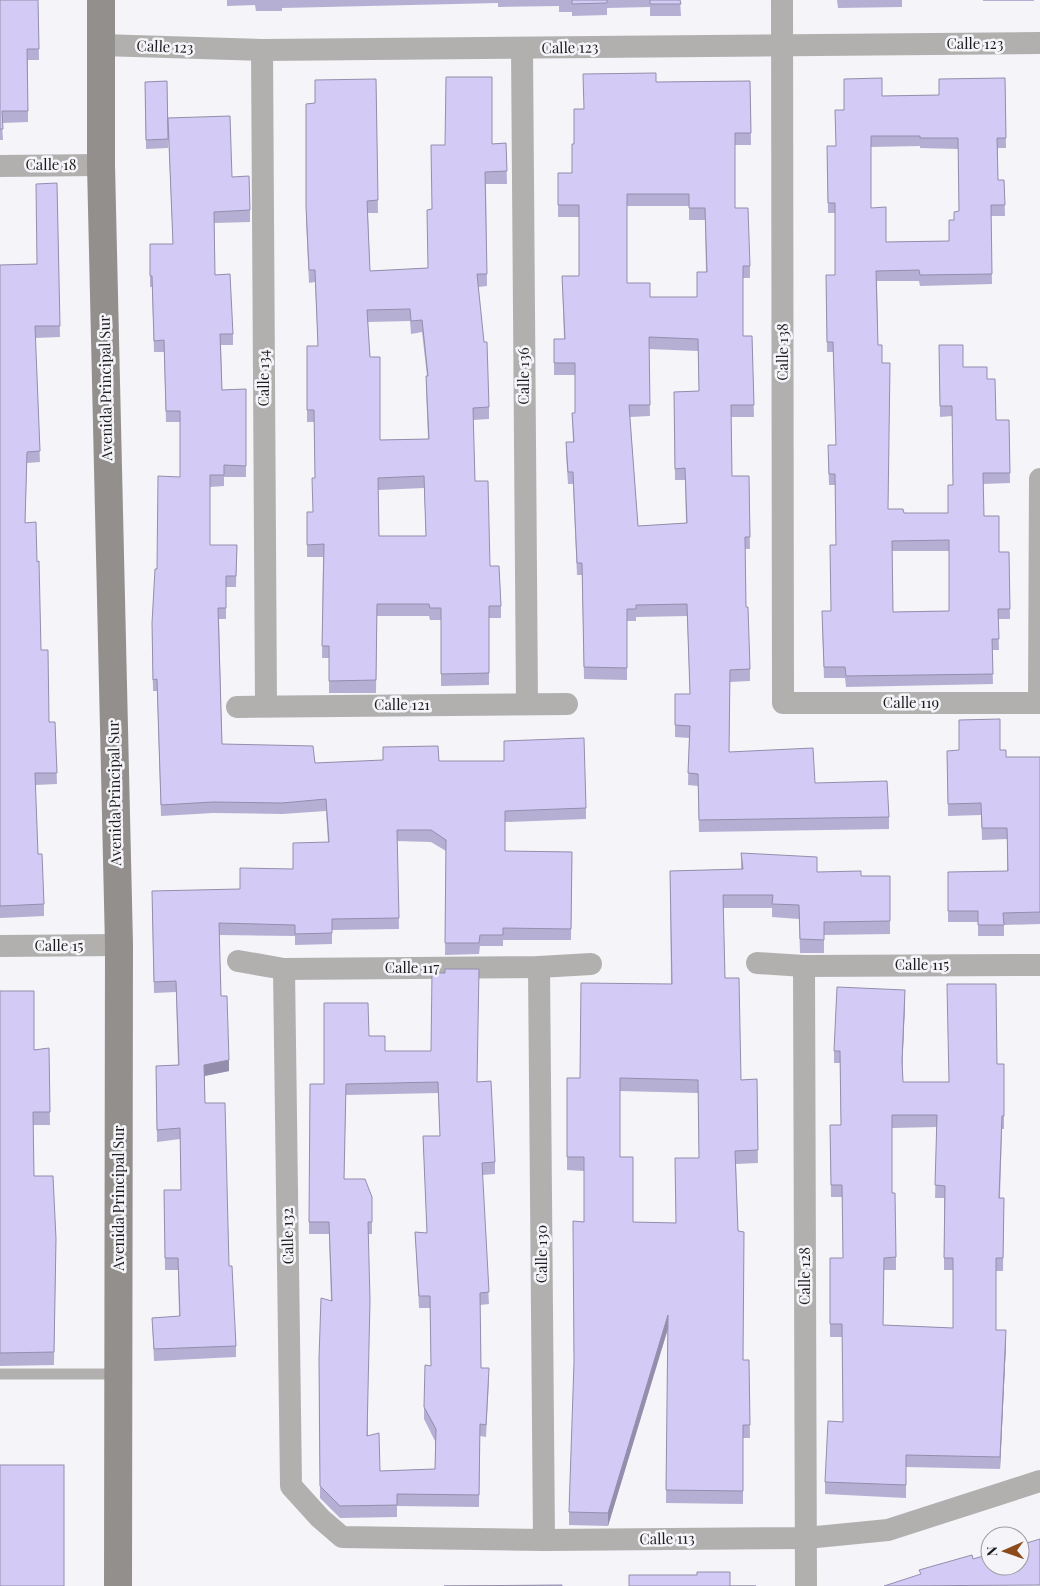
<svg xmlns="http://www.w3.org/2000/svg" width="1040" height="1586" font-family="'Playfair Display',serif">
  <style>
    .lines { fill: none; stroke-linecap: round; stroke-linejoin: round }
    .lane { stroke: #b2b0af; stroke-width: 11 }
    .street { stroke: #b2b0af; stroke-width: 22 }
    .secondary { stroke: #928f8d; stroke-width: 28 }
    .wall { fill: #b5afd4; fill-rule: evenodd }
    .shaded-wall { fill: #948eac }
    .building { fill: #d3cbf6; stroke: #948eac; fill-rule: evenodd }
    .labels { text-anchor: middle; stroke-width: 5; stroke-linejoin: round; paint-order: stroke }
    .street-label { font-size: 15px; fill: #1c1c1e; stroke: #f4f4f9 }
  </style>
  <rect width="100%" height="100%" fill="#f4f4f9"/>
  <g class="lines">
    <path class="lane" d="M 0,1374 L 118,1374"/>
    <g class="street">
      <path d="M 782,0 L 783,703 L 1039,703 L 1040,479"/>
      <path d="M 101,45 L 262,50 L 1040,43"/>
      <path d="M 522,49 L 527,704"/>
      <path d="M 262,50 L 266,705"/>
      <path d="M 0,166 L 101,165"/>
      <path d="M 237,707 L 567,704"/>
      <path d="M 0,946 L 119,945"/>
      <path d="M 238,961 L 284,969 L 539,967 L 591,964"/>
      <path d="M 757,963 L 804,966 L 1040,965"/>
      <path d="M 804,966 L 806,1586"/>
      <path d="M 539,967 L 544,1540"/>
      <path d="M 284,969 L 291,1486 L 320,1518 L 342,1537 L 544,1540 L 806,1538 L 888,1530 L 1040,1481"/>
    </g>
    <path class="secondary" d="M 101,0 L 101,165 L 119,945 L 118,1586"/>
  </g>
  <g class="wall">
    <path d="M 0,0 L 38,0 L 39,60 L 28,60 L 28,122 L 2,123 L 3,140 L 0,140 Z"/>
    <path d="M 227,0 L 680,0 L 681,16 L 650,16 L 650,7 L 607,8 L 607,15 L 572,16 L 572,12 L 559,12 L 559,6 L 498,7 L 498,3 L 282,8 L 282,11 L 256,11 L 255,5 L 227,6 Z"/>
    <path d="M 837,0 L 902,0 L 902,7 L 838,8 Z"/>
    <rect x="983" y="0" width="51" height="1"/>
    <path d="M 1005,78 L 1006,148 L 998,148 L 998,180 L 1004,180 L 1005,216 L 991,216 L 992,284 L 920,286 L 919,281 L 877,281 L 878,345 L 882,363 L 888,509 L 904,513 L 948,513 L 953,485 L 952,416 L 940,417 L 939,345 L 963,367 L 987,379 L 996,420 L 1009,420 L 1010,483 L 983,484 L 984,516 L 999,552 L 1009,552 L 1010,619 L 998,619 L 999,650 L 992,650 L 993,684 L 846,687 L 845,678 L 824,678 L 822,622 L 831,611 L 836,545 L 835,485 L 829,485 L 828,456 L 836,445 L 833,352 L 827,352 L 826,285 L 835,275 L 835,213 L 828,213 L 827,157 L 836,146 L 882,96 L 939,95 ZM 920,146 L 920,148 L 958,149 L 959,211 L 949,241 L 886,242 L 871,208 L 871,147 ZM 892,551 L 949,551 L 949,611 L 893,612 Z"/>
    <path d="M 376,79 L 378,213 L 368,213 L 370,271 L 428,268 L 432,209 L 492,144 L 506,143 L 507,184 L 486,184 L 487,286 L 478,287 L 489,407 L 489,419 L 473,420 L 475,481 L 490,566 L 501,606 L 501,618 L 489,618 L 489,685 L 441,686 L 441,620 L 430,620 L 429,616 L 377,616 L 376,693 L 329,693 L 329,658 L 322,658 L 323,557 L 307,557 L 307,512 L 313,512 L 315,478 L 314,422 L 307,422 L 307,346 L 318,346 L 315,282 L 309,283 L 306,219 L 306,104 L 315,103 ZM 410,321 L 411,334 L 422,332 L 427,376 L 426,376 L 426,388 L 428,439 L 380,440 L 370,357 L 368,322 ZM 424,488 L 426,536 L 379,536 L 378,490 Z"/>
    <path d="M 167,81 L 168,148 L 146,149 L 145,82 Z"/>
    <path d="M 750,81 L 751,145 L 735,145 L 735,208 L 750,266 L 750,278 L 743,278 L 743,336 L 752,336 L 754,417 L 731,417 L 732,476 L 749,476 L 750,549 L 745,549 L 746,607 L 750,669 L 750,681 L 730,682 L 729,752 L 815,783 L 889,817 L 889,829 L 699,832 L 698,786 L 688,785 L 689,738 L 675,737 L 675,694 L 690,694 L 687,616 L 636,617 L 636,621 L 627,621 L 627,680 L 584,679 L 582,575 L 577,575 L 573,484 L 568,484 L 566,454 L 566,442 L 573,442 L 572,413 L 575,413 L 575,375 L 554,375 L 554,339 L 564,339 L 562,276 L 579,276 L 579,217 L 558,217 L 558,173 L 572,173 L 574,144 L 583,109 L 656,82 ZM 627,206 L 689,206 L 689,220 L 705,220 L 706,272 L 697,297 L 650,297 L 627,283 ZM 649,349 L 698,351 L 699,391 L 674,392 L 675,480 L 685,480 L 686,523 L 638,526 L 630,417 L 650,416 Z"/>
    <path d="M 168,129 L 232,177 L 250,210 L 250,222 L 214,223 L 215,275 L 233,334 L 233,345 L 221,345 L 222,390 L 246,389 L 246,477 L 224,477 L 224,486 L 210,487 L 210,545 L 237,545 L 236,587 L 226,587 L 226,619 L 219,619 L 222,744 L 315,763 L 439,761 L 504,761 L 504,741 L 586,808 L 586,819 L 505,822 L 505,851 L 572,852 L 571,940 L 503,940 L 503,946 L 480,946 L 479,954 L 445,955 L 446,851 L 431,842 L 397,841 L 399,929 L 332,930 L 332,944 L 295,945 L 295,936 L 219,935 L 221,996 L 229,1071 L 205,1076 L 205,1103 L 229,1266 L 236,1346 L 236,1357 L 154,1361 L 152,1318 L 179,1316 L 178,1270 L 165,1270 L 164,1190 L 181,1190 L 180,1139 L 157,1142 L 156,1066 L 178,1065 L 176,992 L 154,993 L 152,903 L 240,889 L 293,869 L 328,842 L 326,811 L 282,814 L 213,813 L 161,816 L 157,691 L 153,691 L 152,635 L 157,569 L 180,477 L 180,422 L 166,422 L 164,352 L 154,352 L 152,287 L 150,287 L 150,244 L 173,244 Z"/>
    <path d="M 57,183 L 60,337 L 35,338 L 40,462 L 27,463 L 25,523 L 41,650 L 49,722 L 55,722 L 57,784 L 35,785 L 38,854 L 44,904 L 44,916 L 0,918 L 0,265 L 37,264 Z"/>
    <path d="M 1000,750 L 1006,757 L 1040,757 L 1040,924 L 1004,925 L 1004,936 L 978,936 L 978,922 L 948,922 L 948,872 L 1007,871 L 1007,839 L 982,840 L 981,815 L 948,816 L 947,751 Z"/>
    <path d="M 741,853 L 817,872 L 861,876 L 890,876 L 890,934 L 824,935 L 824,953 L 800,953 L 799,919 L 772,917 L 772,908 L 723,908 L 725,978 L 741,1080 L 757,1079 L 758,1163 L 736,1164 L 738,1231 L 743,1360 L 749,1360 L 750,1438 L 743,1438 L 743,1504 L 666,1503 L 668,1329 L 608,1526 L 569,1525 L 569,1512 L 584,1222 L 584,1171 L 567,1170 L 567,1078 L 580,1078 L 671,984 L 670,871 L 741,869 ZM 620,1091 L 698,1093 L 699,1158 L 676,1223 L 633,1222 L 620,1157 Z"/>
    <path d="M 0,991 L 34,1050 L 49,1048 L 50,1125 L 33,1125 L 34,1176 L 56,1239 L 54,1365 L 0,1366 Z"/>
    <path d="M 905,1003 L 902,1066 L 903,1082 L 948,1082 L 997,1064 L 1004,1064 L 1004,1129 L 1002,1129 L 1000,1198 L 1004,1198 L 1003,1271 L 996,1271 L 996,1330 L 1006,1343 L 1000,1469 L 906,1467 L 906,1498 L 825,1494 L 825,1482 L 843,1422 L 842,1337 L 830,1337 L 830,1258 L 843,1258 L 842,1197 L 831,1197 L 830,1125 L 841,1125 L 840,1063 L 834,1063 L 834,1051 ZM 937,1127 L 935,1198 L 944,1198 L 944,1270 L 953,1270 L 953,1328 L 883,1325 L 884,1270 L 896,1270 L 896,1257 L 892,1193 L 892,1128 Z"/>
    <path d="M 369,1036 L 385,1051 L 477,1082 L 495,1162 L 495,1174 L 482,1175 L 489,1304 L 480,1305 L 481,1368 L 489,1380 L 486,1437 L 480,1436 L 479,1507 L 397,1506 L 397,1517 L 340,1518 L 320,1498 L 319,1359 L 331,1301 L 329,1234 L 309,1234 L 309,1222 L 324,1084 ZM 438,1093 L 440,1136 L 423,1136 L 427,1233 L 415,1232 L 419,1308 L 430,1308 L 431,1366 L 424,1407 L 424,1419 L 435,1441 L 435,1469 L 380,1471 L 368,1436 L 368,1234 L 372,1234 L 372,1197 L 344,1179 L 346,1095 Z"/>
  </g>
  <g class="shaded-wall">
    <path d="M 905,990 L 905,1003 L 902,1074 L 902,1061 Z"/>
    <path d="M 229,1060 L 229,1071 L 204,1076 L 204,1065 Z"/>
    <path d="M 668,1315 L 668,1328 L 608,1526 L 608,1513 Z"/>
    <path d="M 1006,1330 L 1006,1343 L 1000,1469 L 1000,1457 Z"/>
  </g>
  <g class="building">
    <path d="M 0,0 L 38,0 L 39,49 L 27,49 L 28,111 L 2,111 L 3,129 L 0,129 Z"/>
    <path d="M 572,0 L 607,0 L 607,3 L 572,4 Z"/>
    <path d="M 650,0 L 680,0 L 681,4 L 650,4 Z"/>
    <path d="M 656,73 L 656,82 L 750,81 L 751,133 L 735,133 L 735,208 L 748,208 L 750,266 L 743,266 L 743,336 L 752,336 L 754,405 L 731,405 L 732,476 L 749,476 L 750,537 L 745,537 L 746,607 L 748,607 L 750,669 L 730,670 L 729,752 L 813,748 L 815,783 L 887,781 L 889,817 L 699,820 L 698,774 L 688,773 L 690,726 L 675,725 L 675,694 L 690,694 L 687,604 L 636,605 L 636,609 L 627,609 L 627,668 L 584,667 L 582,563 L 577,563 L 573,472 L 568,472 L 566,442 L 574,442 L 572,413 L 575,413 L 575,363 L 554,363 L 554,339 L 565,339 L 562,276 L 579,276 L 579,205 L 558,205 L 558,173 L 572,173 L 572,144 L 574,144 L 574,109 L 584,109 L 583,74 ZM 627,194 L 689,194 L 689,208 L 705,208 L 707,272 L 697,272 L 697,297 L 650,297 L 650,283 L 627,283 ZM 649,337 L 698,339 L 699,391 L 674,392 L 675,469 L 685,468 L 687,523 L 638,526 L 629,405 L 650,405 Z"/>
    <path d="M 446,77 L 492,77 L 492,144 L 506,143 L 507,171 L 485,172 L 487,274 L 477,274 L 484,342 L 487,342 L 489,407 L 473,408 L 475,481 L 488,481 L 490,566 L 499,566 L 501,606 L 489,606 L 489,673 L 441,674 L 441,608 L 430,608 L 429,604 L 377,604 L 376,680 L 329,681 L 329,646 L 322,646 L 324,544 L 307,545 L 307,512 L 313,512 L 312,478 L 315,478 L 314,410 L 307,410 L 307,346 L 318,346 L 315,270 L 309,270 L 306,206 L 306,104 L 315,103 L 315,80 L 376,79 L 378,200 L 367,201 L 370,271 L 428,268 L 427,210 L 432,209 L 431,145 L 445,145 ZM 410,309 L 411,321 L 422,320 L 428,376 L 426,376 L 429,439 L 380,440 L 380,357 L 370,357 L 367,310 ZM 424,476 L 426,536 L 379,536 L 378,478 Z"/>
    <path d="M 882,78 L 882,96 L 939,95 L 939,79 L 1005,78 L 1006,138 L 997,138 L 998,180 L 1004,180 L 1005,205 L 991,205 L 992,274 L 920,275 L 919,270 L 876,271 L 878,345 L 882,345 L 882,363 L 890,363 L 888,509 L 903,509 L 904,513 L 948,513 L 948,485 L 953,485 L 952,406 L 940,406 L 939,345 L 963,345 L 963,367 L 987,367 L 987,379 L 995,379 L 996,420 L 1009,420 L 1010,473 L 983,473 L 984,516 L 999,516 L 999,552 L 1009,552 L 1010,609 L 998,609 L 999,639 L 992,639 L 993,674 L 846,676 L 845,667 L 824,667 L 822,611 L 831,611 L 830,545 L 836,545 L 835,474 L 829,474 L 828,445 L 836,445 L 833,342 L 827,342 L 826,275 L 835,275 L 835,203 L 828,203 L 827,146 L 836,146 L 835,110 L 844,110 L 844,79 ZM 871,136 L 920,136 L 920,138 L 958,138 L 959,211 L 954,212 L 954,220 L 949,220 L 949,241 L 886,242 L 886,207 L 871,208 ZM 949,540 L 949,611 L 893,612 L 892,541 Z"/>
    <path d="M 167,81 L 168,139 L 146,140 L 145,82 Z"/>
    <path d="M 230,116 L 232,177 L 249,176 L 250,210 L 214,212 L 215,275 L 230,274 L 233,334 L 220,334 L 222,390 L 246,389 L 246,466 L 224,465 L 224,475 L 210,475 L 210,545 L 237,545 L 236,576 L 226,576 L 226,608 L 218,608 L 222,744 L 313,746 L 315,763 L 383,760 L 383,747 L 438,746 L 439,761 L 504,761 L 504,741 L 584,738 L 586,808 L 505,811 L 505,851 L 572,852 L 571,929 L 503,928 L 503,935 L 480,935 L 479,943 L 445,943 L 446,840 L 431,830 L 397,830 L 399,918 L 332,919 L 332,933 L 295,934 L 295,925 L 219,923 L 221,996 L 227,996 L 229,1060 L 204,1065 L 205,1103 L 225,1103 L 229,1266 L 232,1266 L 236,1346 L 154,1349 L 152,1318 L 180,1316 L 178,1258 L 165,1258 L 164,1190 L 181,1190 L 180,1128 L 157,1130 L 156,1066 L 179,1065 L 176,981 L 154,982 L 152,891 L 240,889 L 240,868 L 293,869 L 293,843 L 329,842 L 326,799 L 282,803 L 213,802 L 161,805 L 157,679 L 153,680 L 152,623 L 155,569 L 157,569 L 158,476 L 180,477 L 180,411 L 166,411 L 164,340 L 154,341 L 152,276 L 150,276 L 150,244 L 173,244 L 168,118 Z"/>
    <path d="M 57,183 L 60,326 L 35,326 L 40,451 L 27,452 L 25,523 L 36,522 L 37,562 L 39,561 L 41,650 L 48,650 L 49,722 L 55,722 L 57,773 L 35,773 L 38,854 L 42,854 L 44,904 L 0,906 L 0,265 L 37,264 L 36,184 Z"/>
    <path d="M 1000,719 L 1000,750 L 1006,750 L 1006,757 L 1040,757 L 1040,912 L 1003,913 L 1004,925 L 978,925 L 978,911 L 948,911 L 948,872 L 1008,871 L 1007,828 L 982,828 L 981,803 L 948,804 L 947,751 L 959,750 L 959,720 Z"/>
    <path d="M 741,853 L 817,857 L 817,872 L 861,871 L 861,876 L 890,876 L 890,921 L 824,922 L 824,940 L 800,939 L 799,905 L 772,904 L 773,895 L 723,895 L 725,978 L 739,978 L 741,1080 L 757,1079 L 758,1150 L 735,1151 L 738,1231 L 744,1232 L 743,1360 L 749,1360 L 750,1425 L 743,1425 L 743,1491 L 666,1490 L 668,1315 L 608,1513 L 569,1512 L 574,1362 L 573,1221 L 584,1222 L 584,1157 L 567,1157 L 567,1078 L 580,1078 L 581,983 L 672,984 L 670,871 L 743,869 ZM 620,1078 L 698,1080 L 699,1158 L 675,1158 L 676,1223 L 633,1222 L 633,1157 L 620,1157 Z"/>
    <path d="M 445,969 L 479,969 L 477,1082 L 491,1081 L 495,1162 L 482,1163 L 489,1292 L 480,1293 L 481,1368 L 489,1368 L 486,1425 L 480,1424 L 479,1495 L 397,1494 L 397,1505 L 340,1506 L 320,1486 L 319,1359 L 321,1298 L 332,1301 L 329,1222 L 309,1222 L 310,1084 L 324,1084 L 324,1003 L 368,1003 L 369,1036 L 385,1036 L 385,1051 L 431,1051 L 432,973 L 445,973 ZM 438,1082 L 440,1136 L 423,1136 L 427,1233 L 415,1232 L 419,1296 L 430,1296 L 431,1366 L 425,1365 L 424,1407 L 436,1429 L 435,1469 L 380,1471 L 379,1433 L 367,1436 L 370,1300 L 368,1222 L 372,1222 L 372,1197 L 365,1179 L 344,1179 L 346,1084 Z"/>
    <path d="M 947,984 L 996,984 L 997,1064 L 1004,1064 L 1004,1116 L 1002,1116 L 999,1198 L 1004,1198 L 1003,1258 L 996,1258 L 996,1330 L 1006,1330 L 1000,1457 L 906,1455 L 906,1485 L 825,1482 L 828,1421 L 843,1422 L 842,1324 L 830,1324 L 830,1258 L 843,1258 L 842,1185 L 831,1185 L 830,1125 L 841,1125 L 840,1051 L 834,1051 L 837,987 L 905,990 L 902,1061 L 903,1082 L 949,1082 ZM 892,1115 L 937,1115 L 935,1185 L 945,1186 L 944,1258 L 953,1258 L 953,1328 L 883,1325 L 884,1258 L 896,1257 L 895,1193 L 892,1193 Z"/>
    <path d="M 0,991 L 34,991 L 34,1050 L 49,1048 L 50,1112 L 33,1112 L 34,1176 L 53,1176 L 56,1239 L 54,1352 L 0,1353 Z"/>
    <rect x="0" y="1465" width="64" height="121"/>
    <path d="M 1040,1539 L 1040,1585 L 884,1586 L 921,1574 L 919,1570 L 972,1555 L 973,1559 L 990,1554 L 990,1566 L 1020,1566 L 1020,1545 Z"/>
    <path d="M 697,1572 L 730,1572 L 730,1586 L 756,1586 L 629,1586 L 629,1575 L 697,1575 Z"/>
    <path d="M 562,1585 L 562,1586 L 444,1586 Z"/>
  </g>
  <g class="labels">
    <g class="street-label">
      <text x="975" y="49">Calle 123</text>
      <text transform="translate(165 47) rotate(2)" y="5">Calle 123</text>
      <text transform="translate(570 48) rotate(-1)" y="5">Calle 123</text>
      <text x="51" y="170">Calle 18</text>
      <text transform="translate(783 352) rotate(-90)" y="5">Calle 138</text>
      <text transform="translate(524 376) rotate(-90)" y="5">Calle 136</text>
      <text transform="translate(264 378) rotate(-90)" y="5">Calle 134</text>
      <text transform="translate(106 388) rotate(-91)" y="5">Avenida Principal Sur</text>
      <text x="911" y="708">Calle 119</text>
      <text x="402" y="710">Calle 121</text>
      <text transform="translate(115 793) rotate(-91)" y="5">Avenida Principal Sur</text>
      <text x="59" y="951">Calle 15</text>
      <text x="922" y="970">Calle 115</text>
      <text x="412" y="973">Calle 117</text>
      <text transform="translate(119 1198) rotate(-90)" y="5">Avenida Principal Sur</text>
      <text transform="translate(288 1236) rotate(-91)" y="5">Calle 132</text>
      <text transform="translate(542 1254) rotate(-90)" y="5">Calle 130</text>
      <text transform="translate(805 1276) rotate(-90)" y="5">Calle 128</text>
      <text transform="translate(667 1539) rotate(-1)" y="5">Calle 113</text>
    </g>
  </g>
  <g transform="translate(1005 1551) rotate(268)"><circle r="24" fill="#f4f4f9" stroke="#9e9ea1"/>
  <path d="M0-4L9 19L0 12L-9 19Z" fill="#8d4a1b"/>
  <text y="-8" font-size="14" font-weight="bold" text-anchor="middle" fill="#1c1c1e">N</text>
  </g>
</svg>
